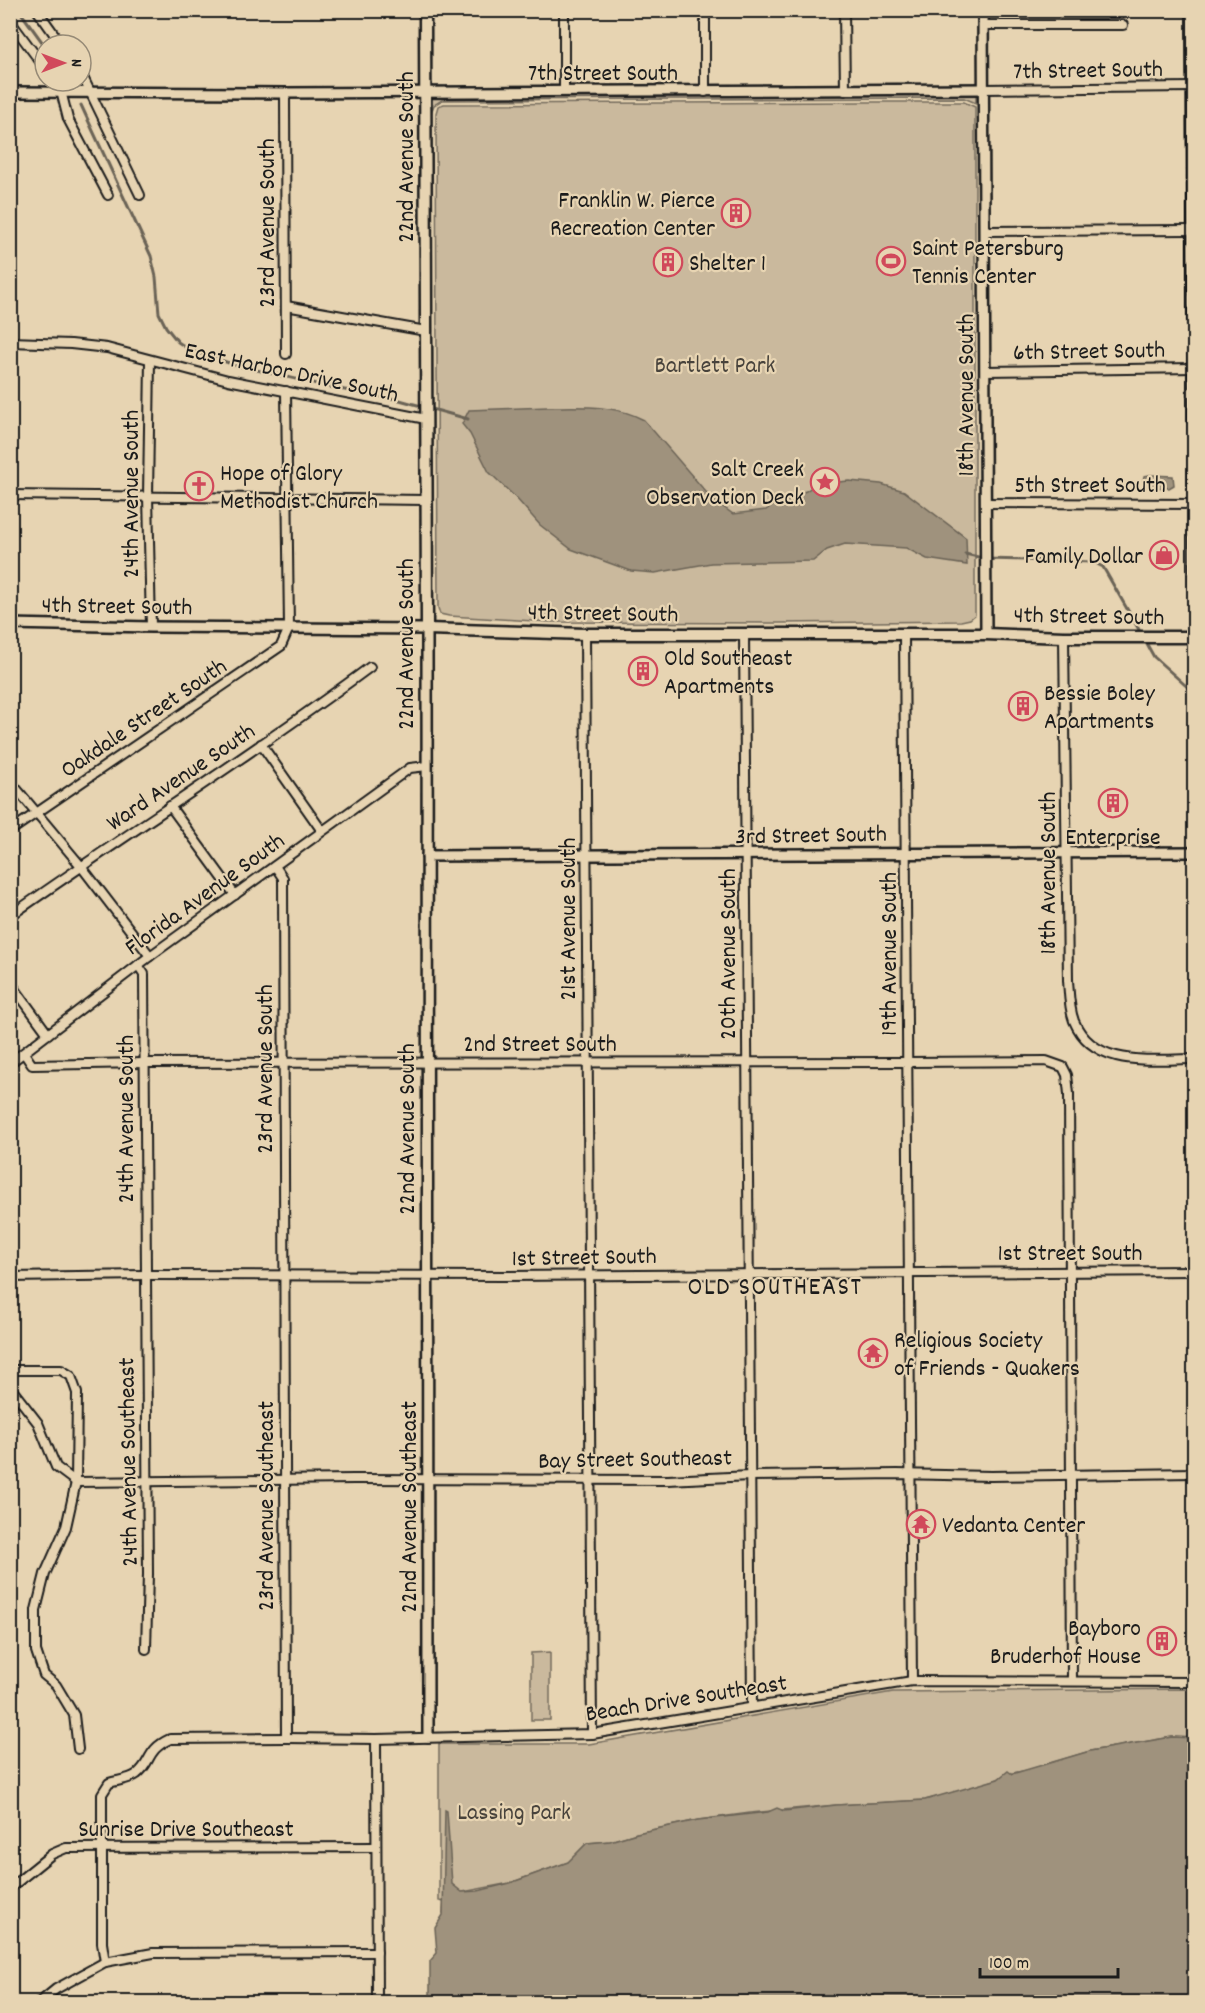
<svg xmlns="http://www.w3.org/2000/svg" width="1205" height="2013" font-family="Dekko,sans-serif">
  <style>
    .green { fill: #cab99d; stroke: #736a5c; stroke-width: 1.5 }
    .water { fill: #9f927d; stroke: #6b6356; stroke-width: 1.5 }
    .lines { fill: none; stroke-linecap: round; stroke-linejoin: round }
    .stream { stroke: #6b6356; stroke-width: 3 }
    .minor-casing { stroke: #1c1c1c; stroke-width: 12 }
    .tertiary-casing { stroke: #1c1c1c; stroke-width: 14 }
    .secondary-casing { stroke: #1c1c1c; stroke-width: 15 }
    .minor { stroke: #e7d4b2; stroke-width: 8 }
    .tertiary { stroke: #e7d4b2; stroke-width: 9 }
    .secondary { stroke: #e7d4b2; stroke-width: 10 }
    .labels { text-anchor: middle; stroke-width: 4.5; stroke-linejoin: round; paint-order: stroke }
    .street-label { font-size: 24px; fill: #1c1c1c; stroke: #e7d4b2 }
    .poi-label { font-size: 24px; fill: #1c1c1c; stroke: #e7d4b2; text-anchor: start }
    .park-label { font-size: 24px; fill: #48433c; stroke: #e7d4b2 }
    .neighbourhood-label { font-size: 26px; letter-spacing: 1.5px; fill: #1c1c1c; stroke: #e7d4b2 }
  </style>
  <rect width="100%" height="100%" fill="#e7d4b2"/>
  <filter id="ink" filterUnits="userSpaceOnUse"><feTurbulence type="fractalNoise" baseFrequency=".0167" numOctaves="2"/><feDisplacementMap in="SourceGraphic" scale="12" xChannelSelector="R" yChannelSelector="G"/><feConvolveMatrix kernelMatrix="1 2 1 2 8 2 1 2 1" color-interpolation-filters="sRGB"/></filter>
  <g filter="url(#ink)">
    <g class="green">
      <path d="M 976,94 L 976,103 L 964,98 L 442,100 L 434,105 L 431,113 L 431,327 L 431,97 Z"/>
      <path d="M 859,102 L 964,102 L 975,107 L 975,615 L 970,619 L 961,621 L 780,623 L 551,622 L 449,616 L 440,614 L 438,608 L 436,113 L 438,106 L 444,104 Z"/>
      <path d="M 550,1652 L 550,1720 L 531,1720 L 531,1653 Z"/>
      <path d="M 1194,1689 L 1194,1738 L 1172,1737 L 1090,1751 L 1028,1770 L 1007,1774 L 998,1779 L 958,1792 L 925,1800 L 836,1805 L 750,1813 L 698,1820 L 637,1833 L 610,1841 L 587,1843 L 569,1862 L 510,1883 L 463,1892 L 443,1912 L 444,1902 L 439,1901 L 439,1744 L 589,1744 L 893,1692 Z"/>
    </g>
    <g class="water">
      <path d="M 548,407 C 580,407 615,404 644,420 L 712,499 L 733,514 L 766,510 L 779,500 L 806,491 L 816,484 L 849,481 L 881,484 L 904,491 L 966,538 L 967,565 L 927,559 L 906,548 L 845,544 L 827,550 L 813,561 L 711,563 L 655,573 L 631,571 L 571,549 L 540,525 L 516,498 L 489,472 L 470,434 L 462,424 L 469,410 Z"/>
      <path d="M 1150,475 L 1173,476 L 1174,485 L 1169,488 L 1147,487 L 1143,481 L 1144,476 Z"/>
      <path d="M 1172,1737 L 1194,1738 L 1194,2002 L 430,2002 L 430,1961 L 437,1953 L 435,1928 L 443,1915 L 445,1810 L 447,1811 L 452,1884 L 462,1892 L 478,1891 L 510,1883 L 568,1862 L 587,1843 L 610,1841 L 637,1833 L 698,1820 L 768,1812 L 777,1808 L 784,1811 L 836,1805 L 925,1800 L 998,1779 L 1008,1771 L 1012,1774 L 1090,1751 Z"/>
    </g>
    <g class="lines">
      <g class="stream">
        <path d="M 19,10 L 45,46"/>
        <path d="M 81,105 L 151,256 L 156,277 L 159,313 L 166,327 L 178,342 L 190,350 L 235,365 L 339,389 L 396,399 L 468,419"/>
        <path d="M 965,554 L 987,559 L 1093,562 L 1103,567 L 1142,635"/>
        <path d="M 1145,641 L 1154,657 L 1194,693"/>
      </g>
      <g class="minor-casing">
        <g id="minor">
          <path d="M 37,10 L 62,45"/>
          <path d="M 705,10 L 705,92"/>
          <path d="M 844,10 L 845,91"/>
          <path d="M 1191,10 L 1194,608"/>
          <path d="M 10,21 L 45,68"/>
          <path d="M 983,25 L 1123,25"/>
          <path d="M 81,73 L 140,195"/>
          <path d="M 55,81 L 61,91 L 68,119 L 108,195"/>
          <path d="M 984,89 L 1194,87"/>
          <path d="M 564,91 L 564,10"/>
          <path d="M 285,93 L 286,354"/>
          <path d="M 984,231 L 1193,230"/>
          <path d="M 286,306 L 426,331"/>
          <path d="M 10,342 L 71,344 L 107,348 L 228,380 L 426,419"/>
          <path d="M 150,360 L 148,496 L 151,627"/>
          <path d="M 985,371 L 1194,368"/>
          <path d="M 10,495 L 425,500"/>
          <path d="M 985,503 L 1194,504"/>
          <path d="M 10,586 L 10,625"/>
          <path d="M 744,633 L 752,1707"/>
          <path d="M 585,634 L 592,1734"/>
          <path d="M 904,635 L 912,1681"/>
          <path d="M 1064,637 L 1068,980 C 1069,993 1069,1008 1074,1021 C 1094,1069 1153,1059 1194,1059"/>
          <path d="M 261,744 L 322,831"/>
          <path d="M 10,781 L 81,866 L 150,956"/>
          <path d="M 170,806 L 235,895"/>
          <path d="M 10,831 L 281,646 L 289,628 L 286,391"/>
          <path d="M 275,866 L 283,878 L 286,1738"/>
          <path d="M 10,916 C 129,832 253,754 370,667"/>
          <path d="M 138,965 L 144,974 L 148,1574 L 146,1649"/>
          <path d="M 10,982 L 48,1034"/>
          <path d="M 24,1053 L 32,1065 L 144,1063 L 908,1062 L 1046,1061 L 1063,1067 L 1067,1075 L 1069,1094 L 1072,1681"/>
          <path d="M 10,1063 L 150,956 L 410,768 L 427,766"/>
          <path d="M 10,1277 L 145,1275 L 508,1276 L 1194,1271"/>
          <path d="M 10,1370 L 61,1370 L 71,1376 L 77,1393 L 76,1482 L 66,1527 L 45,1574 L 36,1610 L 36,1651 L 44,1675 L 56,1685 L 74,1715 L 78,1749"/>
          <path d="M 10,1387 L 38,1423 L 56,1467 L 76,1482"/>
          <path d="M 76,1482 L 354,1479 L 668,1480 L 750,1476 L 897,1474 L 991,1476 L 1194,1473"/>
          <path d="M 376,1739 L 377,2002"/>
          <path d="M 10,1888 L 52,1854 L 66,1848 L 376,1847"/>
          <path d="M 105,1962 L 102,1943 L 102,1794 L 109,1783 C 118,1780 129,1780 137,1774 C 152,1762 146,1750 170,1739 L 286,1738 L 376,1739 L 592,1734 L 912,1681 L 1194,1682"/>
          <path d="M 40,2002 L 56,1989 L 105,1962 L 153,1953 L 377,1952"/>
        </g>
      </g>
      <g class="tertiary-casing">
        <g id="tertiary">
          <path d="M 983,10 L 986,634"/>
          <path d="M 10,92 L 285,93 L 984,89"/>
          <path d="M 10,624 L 151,627 L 427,629 L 428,1737"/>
          <path d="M 427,856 L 1194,852"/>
        </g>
      </g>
      <g class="secondary-casing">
        <path id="secondary" d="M 425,10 L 427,629 L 585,634 L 986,634 L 1064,637 L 1194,637"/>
      </g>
      <use href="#minor" class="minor"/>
      <use href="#tertiary" class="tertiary"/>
      <use href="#secondary" class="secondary"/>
    </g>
  </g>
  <defs>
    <g id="building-ring" transform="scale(1.5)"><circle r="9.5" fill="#e7d4b2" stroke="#d1495b" stroke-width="1.5"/><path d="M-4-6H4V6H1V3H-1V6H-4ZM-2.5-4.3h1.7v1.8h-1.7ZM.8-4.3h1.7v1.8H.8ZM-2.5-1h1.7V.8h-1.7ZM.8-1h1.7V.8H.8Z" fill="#d1495b"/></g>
    <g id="stadium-ring" transform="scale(1.5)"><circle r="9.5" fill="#e7d4b2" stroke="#d1495b" stroke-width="1.5"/><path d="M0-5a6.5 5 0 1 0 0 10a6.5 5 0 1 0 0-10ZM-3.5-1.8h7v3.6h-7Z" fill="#d1495b"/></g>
    <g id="sight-ring" transform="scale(1.5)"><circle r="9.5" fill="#e7d4b2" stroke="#d1495b" stroke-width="1.5"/><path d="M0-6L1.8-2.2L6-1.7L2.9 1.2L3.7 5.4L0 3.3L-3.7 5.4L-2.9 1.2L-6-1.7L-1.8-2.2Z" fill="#d1495b"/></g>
    <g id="church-ring" transform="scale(1.5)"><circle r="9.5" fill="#e7d4b2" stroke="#d1495b" stroke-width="1.5"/><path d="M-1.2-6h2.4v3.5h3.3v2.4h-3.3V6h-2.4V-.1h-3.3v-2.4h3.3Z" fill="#d1495b"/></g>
    <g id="shop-ring" transform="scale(1.5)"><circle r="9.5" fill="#e7d4b2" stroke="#d1495b" stroke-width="1.5"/><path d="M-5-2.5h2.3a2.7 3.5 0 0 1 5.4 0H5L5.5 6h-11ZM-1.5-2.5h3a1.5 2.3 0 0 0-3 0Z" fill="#d1495b"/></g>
    <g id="temple-ring" transform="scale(1.5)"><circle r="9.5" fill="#e7d4b2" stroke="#d1495b" stroke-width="1.5"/><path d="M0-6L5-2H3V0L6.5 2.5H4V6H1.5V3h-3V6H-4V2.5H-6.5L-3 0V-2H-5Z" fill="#d1495b"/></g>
  </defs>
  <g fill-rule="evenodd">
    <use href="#building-ring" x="736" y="213"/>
    <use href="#stadium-ring" x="891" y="261"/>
    <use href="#building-ring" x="668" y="262"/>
    <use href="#sight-ring" x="825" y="482"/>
    <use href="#church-ring" x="199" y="486"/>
    <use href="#shop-ring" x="1164" y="555"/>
    <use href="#building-ring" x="643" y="671"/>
    <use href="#building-ring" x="1023" y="706"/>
    <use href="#building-ring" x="1113" y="803"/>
    <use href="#temple-ring" x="873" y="1353"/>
    <use href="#temple-ring" x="921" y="1524"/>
    <use href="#building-ring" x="1162" y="1641"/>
  </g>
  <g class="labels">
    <g class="street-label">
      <text transform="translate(1088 69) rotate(-1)" y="8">7th Street South</text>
      <text x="603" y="80">7th Street South</text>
      <text transform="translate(405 157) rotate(-90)" y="8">22nd Avenue South</text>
      <text transform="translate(266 223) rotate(-90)" y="8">23rd Avenue South</text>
      <text transform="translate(1089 350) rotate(-1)" y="8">6th Street South</text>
      <text transform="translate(292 371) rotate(12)" y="8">East Harbor Drive South</text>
      <text transform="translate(965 395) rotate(-90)" y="8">18th Avenue South</text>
      <text x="1090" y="492">5th Street South</text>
      <text transform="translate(130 494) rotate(-90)" y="8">24th Avenue South</text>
      <text transform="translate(117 605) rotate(1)" y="8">4th Street South</text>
      <text transform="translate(603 612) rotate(1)" y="8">4th Street South</text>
      <text transform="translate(1089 615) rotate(1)" y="8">4th Street South</text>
      <text transform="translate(405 644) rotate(-90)" y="8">22nd Avenue South</text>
      <text transform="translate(143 717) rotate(-34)" y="8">Oakdale Street South</text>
      <text transform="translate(180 776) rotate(-34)" y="8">Ward Avenue South</text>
      <text transform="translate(811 834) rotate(-1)" y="8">3rd Street South</text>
      <text transform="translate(1047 873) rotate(-90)" y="8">18th Avenue South</text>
      <text transform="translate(204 893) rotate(-36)" y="8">Florida Avenue South</text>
      <text transform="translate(567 919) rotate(-90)" y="8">21st Avenue South</text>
      <text transform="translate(727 954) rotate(-90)" y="8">20th Avenue South</text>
      <text transform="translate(888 954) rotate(-90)" y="8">19th Avenue South</text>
      <text x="540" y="1051">2nd Street South</text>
      <text transform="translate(264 1069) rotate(-90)" y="8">23rd Avenue South</text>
      <text transform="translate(125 1119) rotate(-90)" y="8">24th Avenue South</text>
      <text transform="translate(406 1129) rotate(-90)" y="8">22nd Avenue South</text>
      <text x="1070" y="1260">1st Street South</text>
      <text transform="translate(584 1256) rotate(-1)" y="8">1st Street South</text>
      <text transform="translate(635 1458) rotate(-1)" y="8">Bay Street Southeast</text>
      <text transform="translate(127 1462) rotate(-91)" y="8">24th Avenue Southeast</text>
      <text transform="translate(265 1506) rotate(-90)" y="8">23rd Avenue Southeast</text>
      <text transform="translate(408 1507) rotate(-90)" y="8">22nd Avenue Southeast</text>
      <text transform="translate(686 1697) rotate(-9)" y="8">Beach Drive Southeast</text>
      <text x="186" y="1836">Sunrise Drive Southeast</text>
    </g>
    <g class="poi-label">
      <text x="715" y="207" text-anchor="end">Franklin W. Pierce<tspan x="715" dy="28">Recreation Center</tspan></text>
      <text x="912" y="255">Saint Petersburg<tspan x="912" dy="28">Tennis Center</tspan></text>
      <text x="689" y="270">Shelter 1</text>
      <text x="804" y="476" text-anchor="end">Salt Creek<tspan x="804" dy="28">Observation Deck</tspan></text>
      <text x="220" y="480">Hope of Glory<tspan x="220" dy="28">Methodist Church</tspan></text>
      <text x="1143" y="563" text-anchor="end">Family Dollar</text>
      <text x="664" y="665">Old Southeast<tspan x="664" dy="28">Apartments</tspan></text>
      <text x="1044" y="700">Bessie Boley<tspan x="1044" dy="28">Apartments</tspan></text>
      <text x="1113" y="844" text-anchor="middle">Enterprise</text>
      <text x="894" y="1347">Religious Society<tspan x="894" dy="28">of Friends - Quakers</tspan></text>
      <text x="942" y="1532">Vedanta Center</text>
      <text x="1141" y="1635" text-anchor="end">Bayboro<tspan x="1141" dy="28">Bruderhof House</tspan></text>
    </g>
    <g class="park-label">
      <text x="715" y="372">Bartlett Park</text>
      <text x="514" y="1819">Lassing Park</text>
    </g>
    <g class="neighbourhood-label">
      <text x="775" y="1294">OLD SOUTHEAST</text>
    </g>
  </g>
  <rect width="1205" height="2013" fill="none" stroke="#e7d4b2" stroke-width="36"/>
  <rect x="18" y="18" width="1169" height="1977" fill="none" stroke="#1c1c1c" stroke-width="2" filter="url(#ink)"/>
  <g transform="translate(63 63) rotate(90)"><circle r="28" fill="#e7d4b2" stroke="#968a76" stroke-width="1.5"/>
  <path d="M0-4.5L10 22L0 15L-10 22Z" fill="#d1495b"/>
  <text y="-9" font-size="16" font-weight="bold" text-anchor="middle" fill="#1c1c1c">N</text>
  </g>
  <path d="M980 1968v9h138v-9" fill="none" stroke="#1c1c1c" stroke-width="3"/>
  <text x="989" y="1968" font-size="18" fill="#1c1c1c" stroke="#e7d4b2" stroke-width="4.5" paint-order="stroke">100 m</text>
</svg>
